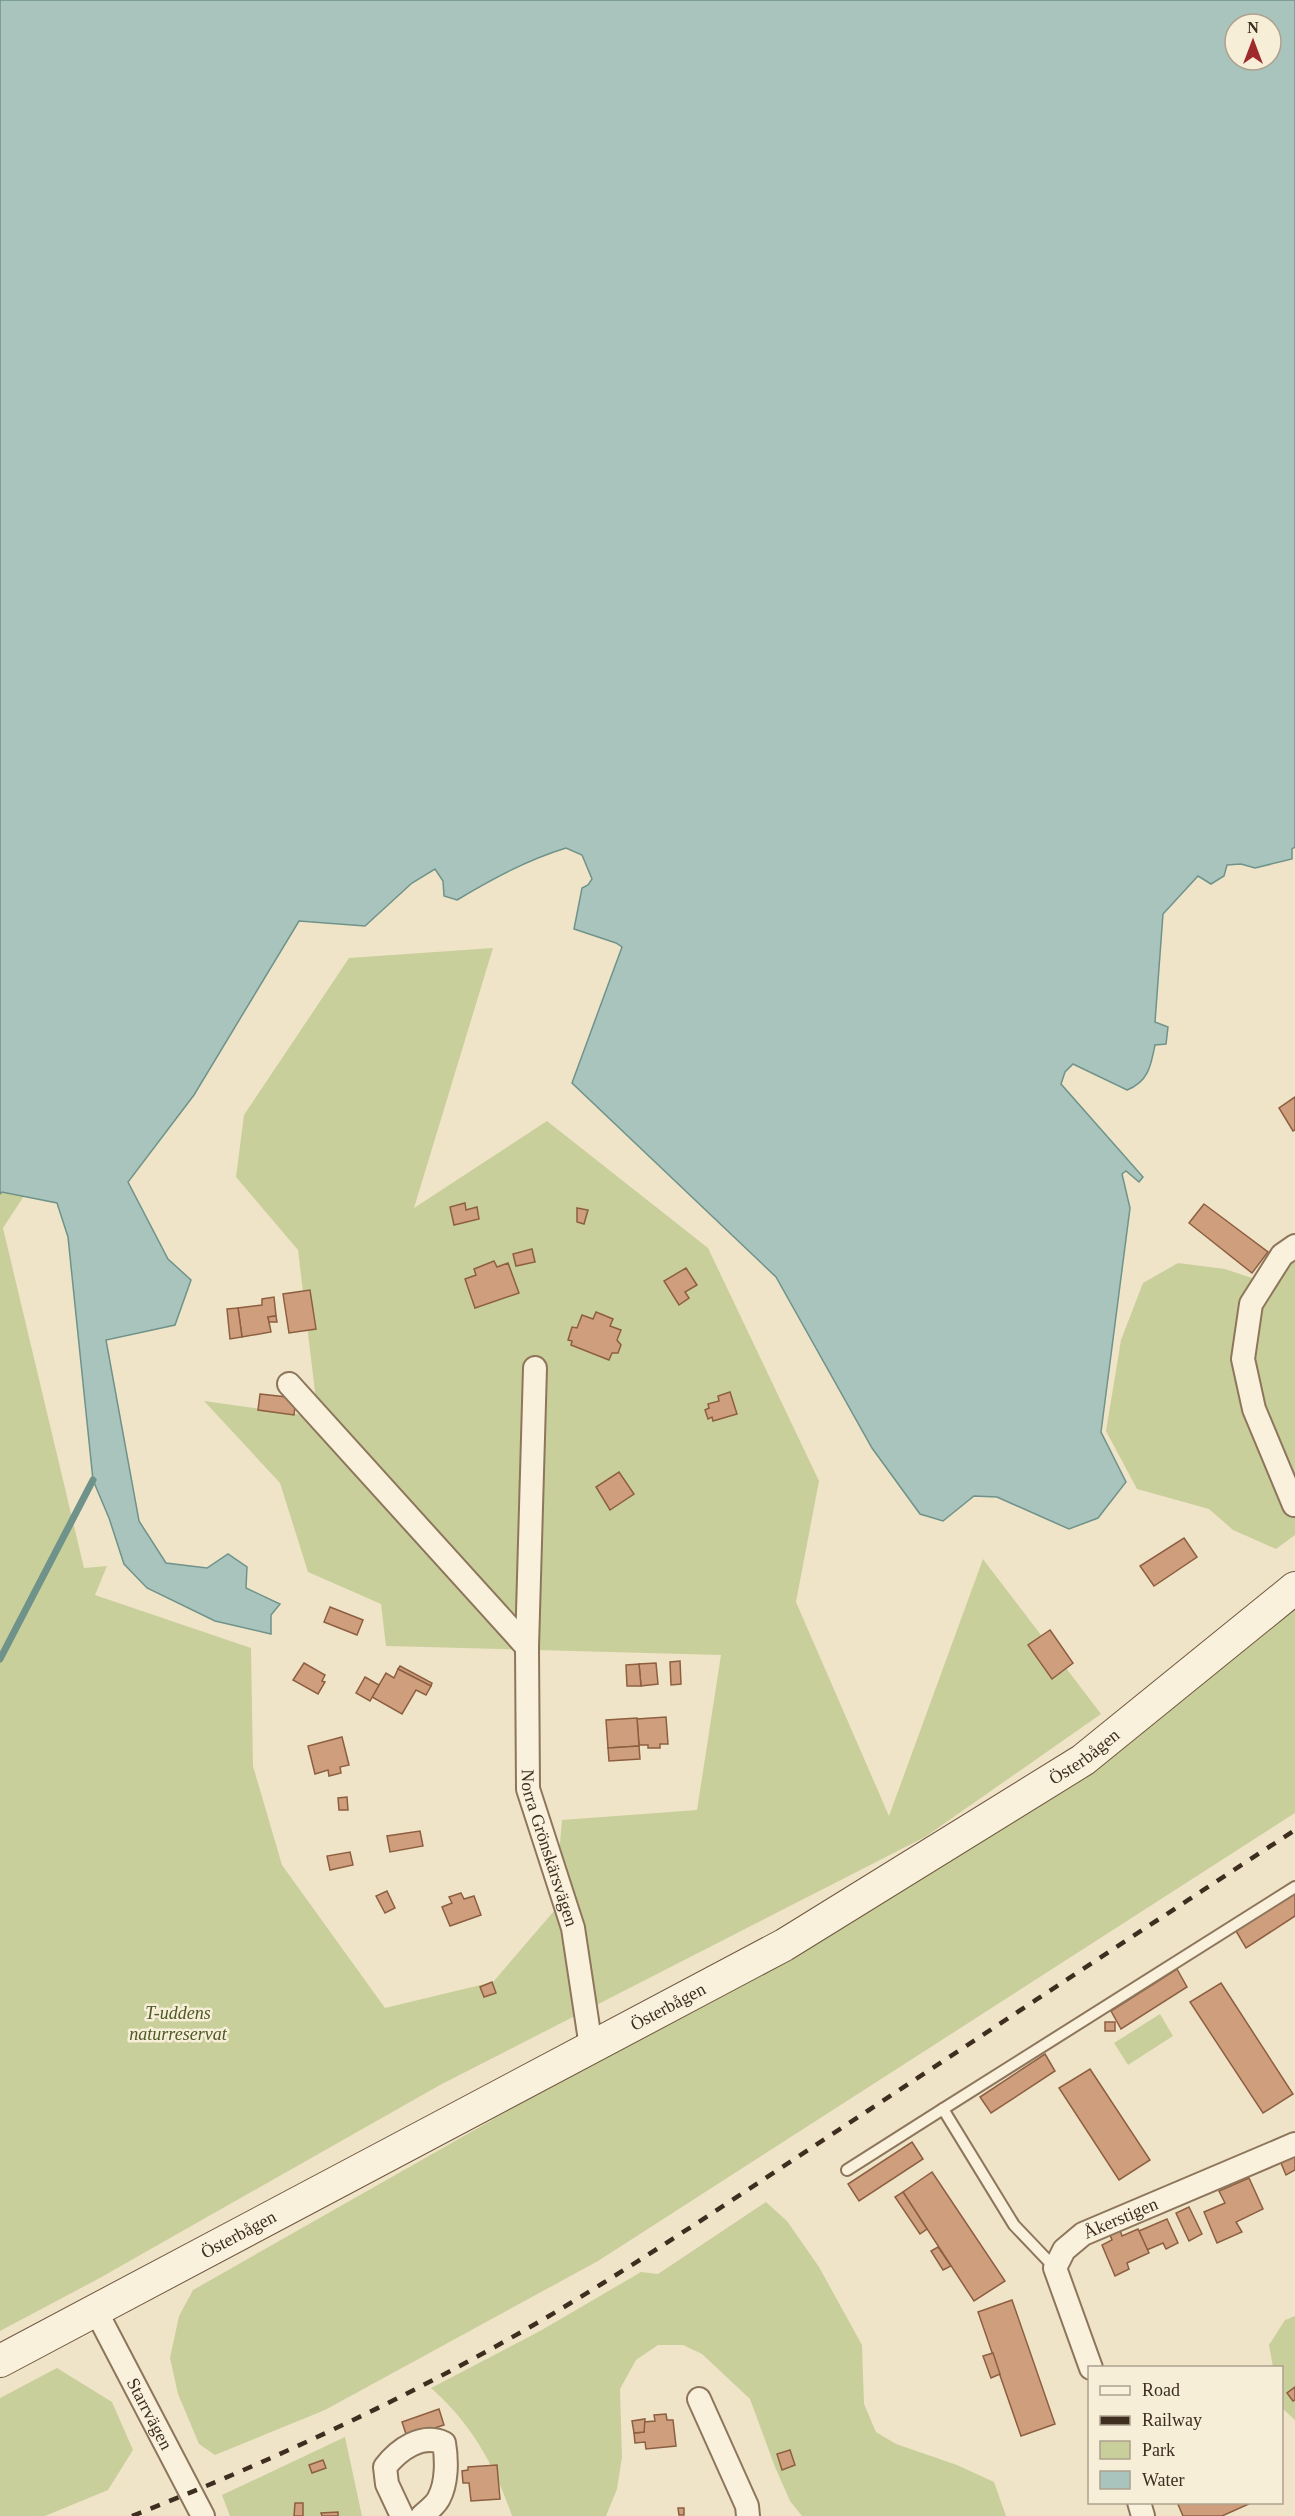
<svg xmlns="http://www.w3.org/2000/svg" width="1295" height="2516" font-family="'Times New Roman',serif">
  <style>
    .green { fill: #c9cf9b }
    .water { fill: #a9c4bc; stroke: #6f938a; stroke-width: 1.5; fill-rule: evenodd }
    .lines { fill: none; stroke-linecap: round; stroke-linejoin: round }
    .stream { stroke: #6f938a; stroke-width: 7 }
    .building { fill: #cf9f7d; stroke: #8d5f41; stroke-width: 1.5 }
    .lane-casing { stroke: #8d765c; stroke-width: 14 }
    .street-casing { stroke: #8d765c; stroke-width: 26 }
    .secondary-casing { stroke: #6f573f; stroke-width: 34 }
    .lane { stroke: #faf1dc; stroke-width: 10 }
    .street { stroke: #faf1dc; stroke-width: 22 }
    .secondary { stroke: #faf1dc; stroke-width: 32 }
    .rail { stroke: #3d2e20; stroke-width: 4.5; stroke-dasharray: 10 10; stroke-linecap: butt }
    .labels { text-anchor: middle; stroke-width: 5; stroke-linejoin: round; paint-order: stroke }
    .street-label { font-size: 18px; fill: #3d2e20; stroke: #f7eed8 }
    .park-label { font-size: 18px; font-style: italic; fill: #4d5a26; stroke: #f7eed8 }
  </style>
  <rect width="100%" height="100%" fill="#f0e4c8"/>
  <g class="green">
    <path d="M 0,943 L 66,1132 L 3,1228 L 84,1568 L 107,1566 L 95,1595 L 251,1648 L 253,1766 L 282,1865 L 385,2008 L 493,1982 L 554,1911 L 562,1820 L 697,1810 L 721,1655 L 386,1646 L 381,1604 L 308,1572 L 280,1483 L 204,1401 L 318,1417 L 298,1250 L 236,1177 L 244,1115 L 349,958 L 493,948 L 414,1208 L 547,1121 L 708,1248 L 819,1481 L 796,1602 L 889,1816 L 983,1559 L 1101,1714 L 925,1837 L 440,2085 L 98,2279 L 0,2331 Z"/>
    <path d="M 1295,1257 L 1295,1535 L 1276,1549 L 1233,1530 L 1209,1509 L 1137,1489 L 1106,1431 L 1121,1340 L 1143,1283 L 1178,1263 L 1225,1269 L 1273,1285 Z"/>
    <path d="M 1295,1609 L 1295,1813 L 598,2261 L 325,2410 L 215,2455 L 199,2444 L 178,2394 L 170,2358 L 179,2316 L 193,2290 L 515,2107 L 1098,1769 Z"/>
    <path d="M 1160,2014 L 1173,2036 L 1128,2065 L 1114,2043 Z"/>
    <path d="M 766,2202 L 787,2221 L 819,2267 L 862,2345 L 864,2404 L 876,2432 L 896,2444 L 957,2465 L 994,2482 L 1006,2516 L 802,2516 L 790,2501 L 775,2467 L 750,2399 L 702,2354 L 683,2345 L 658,2345 L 636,2360 L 620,2389 L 622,2457 L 617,2489 L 606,2516 L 512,2516 C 495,2466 471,2423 431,2388 L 540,2331 L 641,2272 L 658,2274 Z"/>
    <path d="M 1295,2316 L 1295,2420 L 1282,2408 L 1282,2368 L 1273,2367 L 1269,2345 L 1285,2320 Z"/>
    <path d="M 57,2368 L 112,2402 L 133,2450 L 108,2490 L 45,2516 L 0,2516 L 0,2398 Z"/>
    <path d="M 345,2437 L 362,2516 L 230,2516 L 222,2495 Z"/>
  </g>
  <path class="water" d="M 0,0 L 1295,0 L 1295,847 L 1292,849 L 1292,859 L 1255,868 L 1241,864 L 1227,865 L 1224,876 L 1211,884 L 1198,876 L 1163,914 L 1155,1022 L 1168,1027 L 1166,1044 L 1155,1045 C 1151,1066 1148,1082 1127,1090 L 1073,1064 L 1065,1072 L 1061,1084 L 1143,1177 L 1139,1182 L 1126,1171 L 1122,1174 L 1130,1208 L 1101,1432 L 1126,1482 L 1098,1518 L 1069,1529 L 997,1497 L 974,1496 L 943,1521 L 920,1514 L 872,1448 L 776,1277 L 572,1083 L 622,947 L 616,943 L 574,929 L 582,888 L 588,885 L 592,879 L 582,855 L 566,848 C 527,860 492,879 457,900 L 444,896 L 443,881 L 435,869 L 412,883 L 365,926 L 299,921 L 194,1095 L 128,1182 L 168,1259 L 191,1280 L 175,1325 L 106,1340 L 139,1521 L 166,1563 L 207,1568 L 228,1554 L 247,1567 L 246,1588 L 280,1604 L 271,1615 L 271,1634 L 215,1621 L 147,1588 L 124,1564 L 109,1518 L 93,1480 L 68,1237 L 57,1203 L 2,1192 L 0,1194 ZM 1235,24 L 1271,24 L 1271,60 L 1235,60 Z"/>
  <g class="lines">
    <path class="stream" d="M 0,1659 L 93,1480"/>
  </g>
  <g class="building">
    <path d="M 1295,1097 L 1295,1130 L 1293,1131 L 1279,1108 Z"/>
    <path d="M 465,1203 L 466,1210 L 477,1207 L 479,1219 L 454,1225 L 450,1207 Z"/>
    <path d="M 1204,1204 L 1268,1252 L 1252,1273 L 1189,1223 Z"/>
    <path d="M 577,1208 L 588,1210 L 584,1224 L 577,1222 Z"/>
    <path d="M 532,1249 L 535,1262 L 516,1266 L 513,1254 Z"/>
    <path d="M 494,1261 L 497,1267 L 508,1263 L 519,1293 L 475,1308 L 465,1279 L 476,1275 L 474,1269 Z"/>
    <path d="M 686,1268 L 697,1285 L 685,1292 L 689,1298 L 679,1305 L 664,1281 Z"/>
    <path d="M 310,1290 L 316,1329 L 289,1333 L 283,1294 Z"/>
    <path d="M 274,1297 L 276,1316 L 268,1317 L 271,1332 L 242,1337 L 238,1308 L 262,1305 L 262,1299 Z"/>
    <path d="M 238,1308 L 242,1337 L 230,1339 L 227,1309 Z"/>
    <path d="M 596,1312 L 613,1319 L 610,1326 L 621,1330 L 617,1340 L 621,1345 L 618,1353 L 612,1353 L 609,1360 L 571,1345 L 572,1341 L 568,1340 L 572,1327 L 577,1328 L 582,1315 L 593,1319 Z"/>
    <path d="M 276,1316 L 277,1322 L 269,1322 L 268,1317 Z"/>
    <path d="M 730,1392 L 737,1414 L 713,1421 L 712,1417 L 708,1419 L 705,1410 L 709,1408 L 708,1404 L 719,1401 L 718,1396 Z"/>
    <path d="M 260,1394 L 296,1398 L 294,1415 L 258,1410 Z"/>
    <path d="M 619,1472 L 634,1494 L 610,1510 L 596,1487 Z"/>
    <path d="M 1184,1538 L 1197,1557 L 1154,1586 L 1140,1566 Z"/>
    <path d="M 330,1607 L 363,1620 L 357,1635 L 324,1622 Z"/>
    <path d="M 1050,1630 L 1073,1663 L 1052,1679 L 1028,1645 Z"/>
    <path d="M 680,1661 L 681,1684 L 671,1685 L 670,1662 Z"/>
    <path d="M 304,1663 L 325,1675 L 322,1681 L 325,1682 L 318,1694 L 293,1680 Z"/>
    <path d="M 656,1663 L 658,1684 L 641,1686 L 639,1664 Z"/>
    <path d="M 639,1664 L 641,1686 L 627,1686 L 626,1665 Z"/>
    <path d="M 400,1666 L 432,1683 L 431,1686 L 398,1669 Z"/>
    <path d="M 398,1669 L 431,1686 L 426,1695 L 416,1690 L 402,1714 L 372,1697 L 386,1673 L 394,1678 Z"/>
    <path d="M 365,1677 L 379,1685 L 370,1701 L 356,1693 Z"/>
    <path d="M 666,1717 L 668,1744 L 660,1744 L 660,1748 L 648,1748 L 648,1745 L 639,1745 L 637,1719 Z"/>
    <path d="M 637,1718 L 639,1746 L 608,1748 L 606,1720 Z"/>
    <path d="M 342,1737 L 349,1765 L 340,1767 L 341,1773 L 329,1776 L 328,1770 L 315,1774 L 308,1746 Z"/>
    <path d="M 639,1746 L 640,1759 L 609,1761 L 608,1748 Z"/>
    <path d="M 347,1797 L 348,1810 L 339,1810 L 338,1798 Z"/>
    <path d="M 420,1831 L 423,1846 L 390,1852 L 387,1836 Z"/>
    <path d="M 350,1852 L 353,1865 L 330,1870 L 327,1856 Z"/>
    <path d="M 387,1891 L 395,1908 L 385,1913 L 376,1896 Z"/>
    <path d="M 461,1893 L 464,1899 L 474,1896 L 481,1915 L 450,1926 L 442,1907 L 452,1903 L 449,1897 Z"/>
    <path d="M 1295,1893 L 1295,1916 L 1246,1948 L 1236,1931 Z"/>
    <path d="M 1177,1969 L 1187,1987 L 1121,2029 L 1111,2011 Z"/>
    <path d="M 492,1982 L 496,1993 L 484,1997 L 480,1987 Z"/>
    <path d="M 1221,1983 L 1293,2094 L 1263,2113 L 1190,2002 Z"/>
    <rect x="1105" y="2022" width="10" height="9"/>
    <path d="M 1045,2054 L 1055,2071 L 991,2113 L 980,2097 Z"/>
    <path d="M 1090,2069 L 1150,2160 L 1119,2180 L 1059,2088 Z"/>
    <path d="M 912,2142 L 923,2159 L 859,2201 L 848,2184 Z"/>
    <path d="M 1295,2156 L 1295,2170 L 1286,2175 L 1281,2163 Z"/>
    <path d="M 932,2172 L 1005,2281 L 974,2301 L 903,2192 Z"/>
    <path d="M 1249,2178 L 1263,2209 L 1236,2222 L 1242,2232 L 1217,2243 L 1204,2212 L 1225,2203 L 1219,2191 Z"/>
    <path d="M 903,2192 L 927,2229 L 920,2234 L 895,2197 Z"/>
    <path d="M 1189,2207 L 1202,2234 L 1189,2241 L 1176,2213 Z"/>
    <path d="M 1167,2219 L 1178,2243 L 1166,2249 L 1163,2243 L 1147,2250 L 1139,2231 Z"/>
    <path d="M 1138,2229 L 1149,2253 L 1127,2263 L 1129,2269 L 1115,2276 L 1102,2245 L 1112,2240 L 1110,2235 L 1120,2230 L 1122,2236 Z"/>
    <path d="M 938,2247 L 951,2266 L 943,2270 L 931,2251 Z"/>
    <path d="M 1012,2300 L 1055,2424 L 1021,2436 L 978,2312 Z"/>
    <path d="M 993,2353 L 1000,2374 L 991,2378 L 983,2356 Z"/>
    <path d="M 1295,2387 L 1295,2400 L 1293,2401 L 1287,2393 Z"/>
    <path d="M 439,2409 L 444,2425 L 407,2437 L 402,2422 Z"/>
    <path d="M 666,2414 L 667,2420 L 673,2420 L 676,2446 L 646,2449 L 645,2442 L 635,2443 L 634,2433 L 644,2432 L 643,2422 L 655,2421 L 654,2415 Z"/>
    <path d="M 645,2419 L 644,2432 L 634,2433 L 632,2421 Z"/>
    <path d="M 790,2450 L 795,2465 L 782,2470 L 777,2454 Z"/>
    <path d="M 323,2460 L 326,2468 L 312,2473 L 309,2465 Z"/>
    <path d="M 497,2465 L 500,2499 L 471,2501 L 469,2483 L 463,2483 L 462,2471 L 468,2470 L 468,2467 Z"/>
    <path d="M 1177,2502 L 1250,2502 L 1251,2503 L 1222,2516 L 1183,2516 Z"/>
    <path d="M 295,2503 L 303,2503 L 303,2516 L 294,2516 Z"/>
    <path d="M 678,2508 L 684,2508 L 684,2515 L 679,2515 Z"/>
    <path d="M 338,2512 L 338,2516 L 322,2516 L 321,2513 Z"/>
  </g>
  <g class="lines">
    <g class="lane-casing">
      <g id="lane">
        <path d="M 943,2109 L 1295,1887"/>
        <path d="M 847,2170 L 943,2109 L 1014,2225 L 1055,2268"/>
      </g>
    </g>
    <g class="street-casing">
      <g id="street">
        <path id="s1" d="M 535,1368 L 527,1647 L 528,1789 L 573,1928 L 591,2047"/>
        <path d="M 289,1384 L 527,1647"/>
        <path d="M 1294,1505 L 1254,1409 L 1243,1359 L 1251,1304 L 1282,1255 L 1295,1246"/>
        <path id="s2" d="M 96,2311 L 203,2516"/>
        <path id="s3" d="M 1091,2368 L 1055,2268 L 1064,2250 L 1083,2234 L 1295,2144"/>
        <path d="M 699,2399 L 747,2506 L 748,2516"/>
        <path d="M 1139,2502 L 1143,2516"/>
        <path d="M 402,2516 L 387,2484 L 385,2467 C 399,2449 422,2433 444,2443 C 447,2460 447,2483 439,2498 C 436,2505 427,2511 422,2516"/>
      </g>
    </g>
    <g class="secondary-casing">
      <g id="secondary">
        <path id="s4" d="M 0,2361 L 784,1945 L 1083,1760 L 1295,1588"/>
      </g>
    </g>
    <use href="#lane" class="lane"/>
    <use href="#street" class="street"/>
    <use href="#secondary" class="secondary"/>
    <path class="rail" d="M 132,2516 C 275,2460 416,2394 549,2316 C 658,2251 763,2179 869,2110 C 1011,2016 1153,1923 1295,1830"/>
  </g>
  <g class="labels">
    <g class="street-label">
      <text dy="6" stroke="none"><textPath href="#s4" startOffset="1242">Österbågen</textPath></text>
      <text dy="6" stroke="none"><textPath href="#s1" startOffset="483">Norra Grönskärsvägen</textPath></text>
      <text dy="6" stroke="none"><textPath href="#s4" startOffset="756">Österbågen</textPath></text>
      <text dy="6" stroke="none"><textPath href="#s3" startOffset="192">Åkerstigen</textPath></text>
      <text dy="6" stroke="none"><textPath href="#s4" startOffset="270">Österbågen</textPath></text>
      <text dy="6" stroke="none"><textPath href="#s2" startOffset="116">Starrvägen</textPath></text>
    </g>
    <g class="park-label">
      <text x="178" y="2019">T-uddens<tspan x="178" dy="21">naturreservat</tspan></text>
    </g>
  </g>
  <rect x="1088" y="2366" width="195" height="138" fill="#f7eed8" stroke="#ada18e" stroke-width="1.5"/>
  <rect x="1100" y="2386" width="30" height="9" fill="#faf1dc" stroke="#ada18e" stroke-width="1.5"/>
  <text x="1142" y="2396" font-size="18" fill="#3d2e20">Road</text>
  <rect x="1100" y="2416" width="30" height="9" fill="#3d2e20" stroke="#ada18e" stroke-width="1.5"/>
  <text x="1142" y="2426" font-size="18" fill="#3d2e20">Railway</text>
  <rect x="1100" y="2441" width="30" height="18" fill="#c9cf9b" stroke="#ada18e" stroke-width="1.5"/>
  <text x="1142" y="2456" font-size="18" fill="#3d2e20">Park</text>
  <rect x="1100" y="2471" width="30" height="18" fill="#a9c4bc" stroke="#ada18e" stroke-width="1.5"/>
  <text x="1142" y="2486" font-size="18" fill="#3d2e20">Water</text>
  <g transform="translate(1253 42)"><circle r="28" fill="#f7eed8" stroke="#ada18e" stroke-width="1.5"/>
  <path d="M0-4.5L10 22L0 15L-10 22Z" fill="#9e2a2b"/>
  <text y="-9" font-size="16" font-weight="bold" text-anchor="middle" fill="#3d2e20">N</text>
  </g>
</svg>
